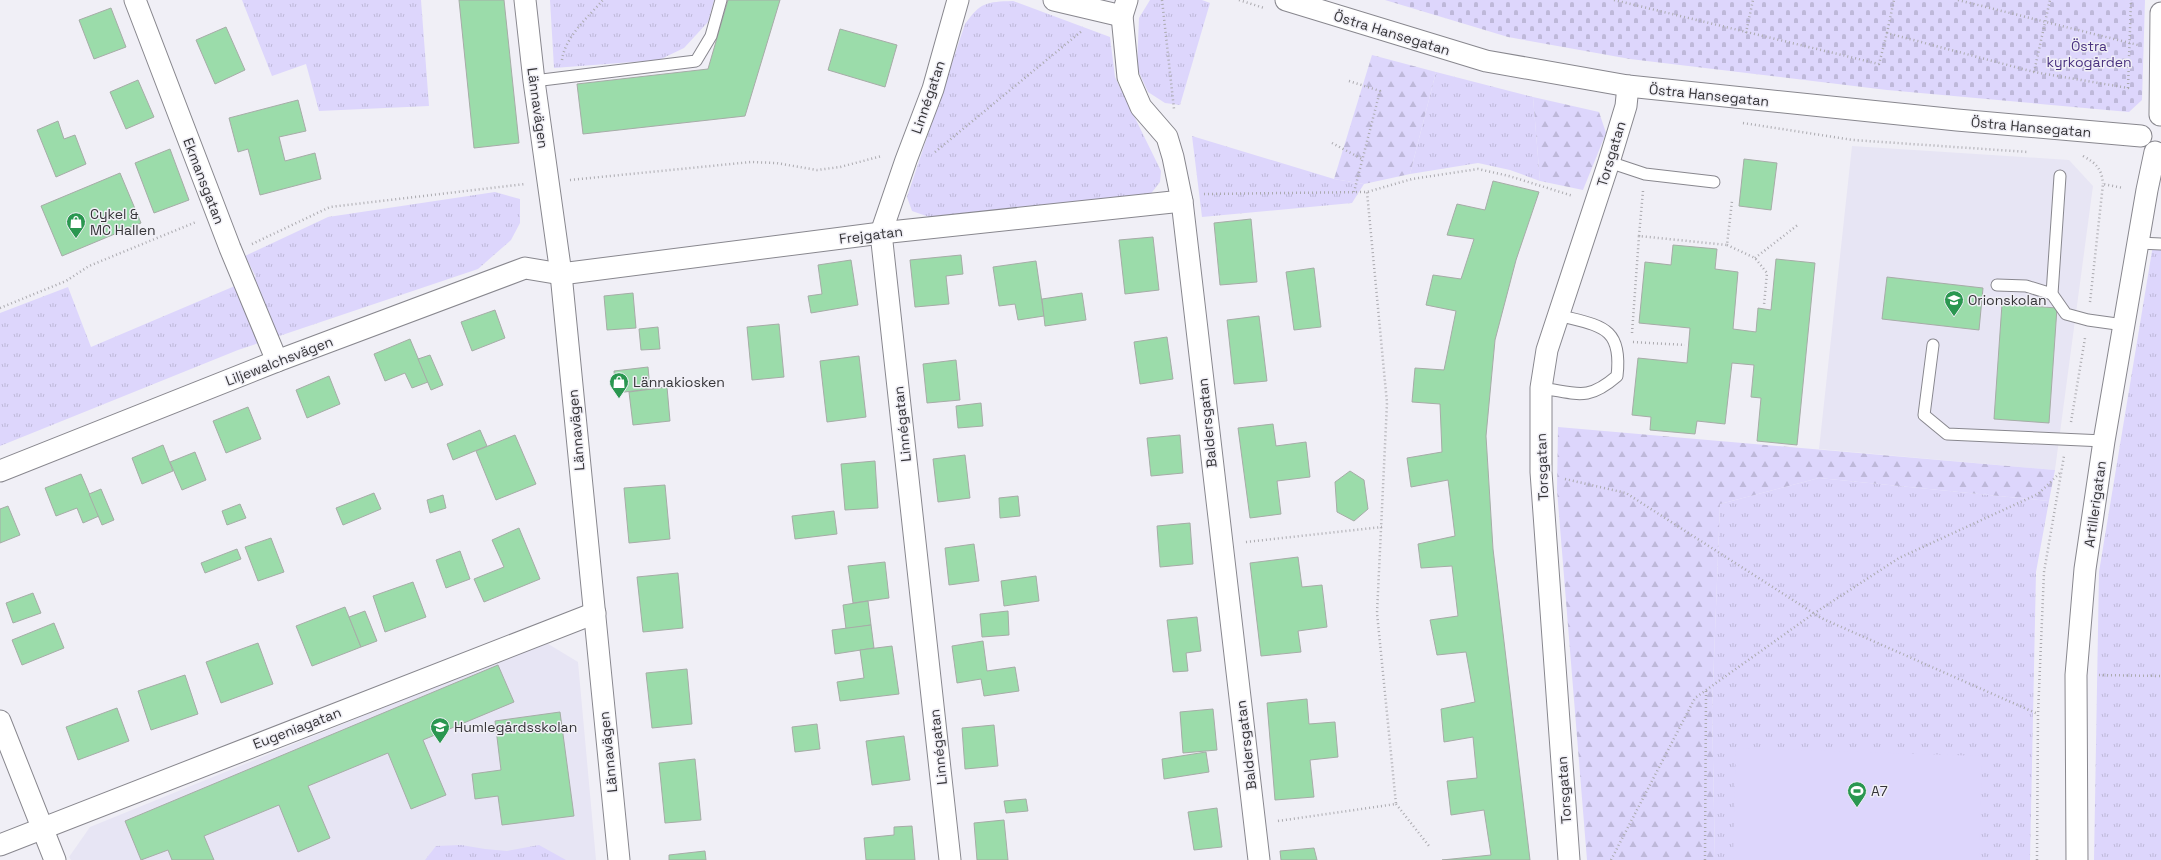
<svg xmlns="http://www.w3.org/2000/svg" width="2161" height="860" font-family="'Space Grotesk',sans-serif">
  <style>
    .built { fill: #e7e5f4 }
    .grass { fill: url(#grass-tufts) }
    .forest { fill: url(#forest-firs) }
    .cemetery { fill: url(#cemetery-stones) }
    .park { fill: #ddd6fc }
    .building { fill: #9bdcaa; stroke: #a6aca7 }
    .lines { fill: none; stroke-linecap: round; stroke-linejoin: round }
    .service-casing { stroke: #88878e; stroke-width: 13 }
    .minor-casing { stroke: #88878e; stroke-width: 23 }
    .path { stroke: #abaaaf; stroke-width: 2.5; stroke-dasharray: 1 3; stroke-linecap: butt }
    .service { stroke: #fff; stroke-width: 11 }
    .minor { stroke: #fff; stroke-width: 21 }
    .labels { text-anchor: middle; stroke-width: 3; stroke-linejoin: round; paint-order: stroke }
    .street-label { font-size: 14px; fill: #363538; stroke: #f0eff6 }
    .park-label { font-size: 14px; fill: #4a3280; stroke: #f0eff6 }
    .poi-label { font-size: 14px; fill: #363538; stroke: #f0eff6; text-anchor: start }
  </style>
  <defs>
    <pattern id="grass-tufts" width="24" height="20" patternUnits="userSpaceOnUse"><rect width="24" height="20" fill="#ddd6fc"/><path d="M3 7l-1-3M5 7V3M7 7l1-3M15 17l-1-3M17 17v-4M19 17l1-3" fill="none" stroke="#beb8d9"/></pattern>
    <pattern id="forest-firs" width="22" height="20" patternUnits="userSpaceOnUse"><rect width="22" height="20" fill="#ddd6fc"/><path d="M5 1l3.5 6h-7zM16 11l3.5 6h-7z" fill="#beb8d9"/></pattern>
    <pattern id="cemetery-stones" width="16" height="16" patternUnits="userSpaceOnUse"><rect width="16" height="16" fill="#ddd6fc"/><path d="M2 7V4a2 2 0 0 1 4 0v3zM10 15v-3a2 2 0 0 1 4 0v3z" fill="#beb8d9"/></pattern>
  </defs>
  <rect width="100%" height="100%" fill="#f0eff6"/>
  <g class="built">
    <path d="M 1852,146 L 2069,160 L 2093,186 L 2055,470 L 1819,449 Z"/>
    <path d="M 545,642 L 578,662 L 596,860 L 71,860 L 69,857 L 90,827 Z"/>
  </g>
  <g class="grass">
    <path d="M 242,0 L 421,0 L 429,106 L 319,111 L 306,64 L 272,76 Z"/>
    <path d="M 550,0 L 714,0 L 708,22 L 684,48 L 659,60 L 554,68 Z"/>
    <path d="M 1150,0 L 1202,0 L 1210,3 L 1180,105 L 1165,103 L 1148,92 L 1137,68 L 1139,18 Z"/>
    <path d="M 1013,1 L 1110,37 L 1115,77 L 1161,171 L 1160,182 L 1149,196 L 935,219 L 912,211 L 907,197 L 965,24 C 981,2 986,2 1013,1 Z"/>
    <path d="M 1436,72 L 1533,97 L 1540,181 L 1510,170 L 1478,163 L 1410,174 Z"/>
    <path d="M 1192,136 L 1334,179 L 1364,184 L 1352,203 L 1202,217 Z"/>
    <path d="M 495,192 L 520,199 L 520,223 L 511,240 L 478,269 L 238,350 L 0,446 L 0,313 L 68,287 L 91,347 L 256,277 L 245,256 L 328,217 Z"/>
    <path d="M 2161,244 L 2161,860 L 2094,860 L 2099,572 L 2153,245 Z"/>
    <path d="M 1819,478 L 2049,501 L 2036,572 L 2030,860 L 1715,860 L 1712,710 L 1720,504 Z"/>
    <path d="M 461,845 L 485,849 L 507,851 L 539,845 L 566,860 L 425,860 L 436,846 Z"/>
  </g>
  <g class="forest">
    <path d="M 1372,55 L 1436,72 L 1410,174 L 1364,184 L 1334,179 Z"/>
    <path d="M 1533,97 L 1599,112 L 1606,133 L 1583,190 L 1540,181 Z"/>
    <path d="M 1558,427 L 2055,470 L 2049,501 L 1819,478 L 1720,504 L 1712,710 L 1715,860 L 1587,860 L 1557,490 Z"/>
  </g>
  <path class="cemetery" d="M 1385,0 L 2145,0 L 2142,100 L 2129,112 L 1887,90 L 1630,59 L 1508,37 Z"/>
  <path class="park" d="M 1736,748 L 1982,756 L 1979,860 L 1733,860 Z"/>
  <g class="building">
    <path d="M 459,0 L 504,0 L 519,143 L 474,148 Z"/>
    <path d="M 728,0 L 780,0 L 745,116 L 583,134 L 577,84 L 708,69 Z"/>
    <path d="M 111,8 L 126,47 L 94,59 L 79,20 Z"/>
    <path d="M 226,27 L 245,70 L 215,84 L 196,40 Z"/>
    <path d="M 840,29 L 897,45 L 885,87 L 828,70 Z"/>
    <path d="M 138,80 L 154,117 L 126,129 L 110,92 Z"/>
    <path d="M 298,100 L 306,131 L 279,137 L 285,161 L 315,153 L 321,179 L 260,195 L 248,149 L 238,152 L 229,118 Z"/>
    <path d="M 58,121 L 64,139 L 75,135 L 86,164 L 56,177 L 37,130 Z"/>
    <path d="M 170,149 L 189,200 L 154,213 L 135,163 Z"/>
    <path d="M 1744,159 L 1777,163 L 1771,210 L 1739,206 Z"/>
    <path d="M 120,173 L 141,223 L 62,256 L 41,206 Z"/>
    <path d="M 1493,181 L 1539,192 L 1516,260 L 1495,340 L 1486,436 L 1493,549 L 1530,860 L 1442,860 L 1491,855 L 1484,810 L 1451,815 L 1447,781 L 1477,778 L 1473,737 L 1444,742 L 1441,709 L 1475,702 L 1466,652 L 1437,655 L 1430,620 L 1458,616 L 1452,566 L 1421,568 L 1418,544 L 1455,536 L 1448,480 L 1411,487 L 1407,458 L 1442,452 L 1440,404 L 1412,402 L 1415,368 L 1444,370 L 1456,311 L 1426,305 L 1433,275 L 1461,279 L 1474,239 L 1447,235 L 1457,204 L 1485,210 Z"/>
    <path d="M 1251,219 L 1257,282 L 1220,285 L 1214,223 Z"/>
    <path d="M 1153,237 L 1159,290 L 1125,294 L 1119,240 Z"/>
    <path d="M 1673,245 L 1717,249 L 1715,269 L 1738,272 L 1733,329 L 1756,332 L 1758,308 L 1771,310 L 1776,259 L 1815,263 L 1797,445 L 1757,441 L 1761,398 L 1751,397 L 1754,365 L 1732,363 L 1725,424 L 1697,421 L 1695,434 L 1650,430 L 1651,417 L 1632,415 L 1638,358 L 1687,363 L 1690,328 L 1639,323 L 1645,262 L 1671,265 Z"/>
    <path d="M 961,255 L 963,274 L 946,276 L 949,304 L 915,307 L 910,260 Z"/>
    <path d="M 851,260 L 858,305 L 811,313 L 808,296 L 822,294 L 818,265 Z"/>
    <path d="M 1036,261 L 1044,316 L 1018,320 L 1015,304 L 999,306 L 993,267 Z"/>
    <path d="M 1314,268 L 1321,327 L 1294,330 L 1286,272 Z"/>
    <path d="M 1887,277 L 1983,288 L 1979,330 L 1882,319 Z"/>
    <path d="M 633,293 L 636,328 L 607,330 L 604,296 Z"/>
    <path d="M 1082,293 L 1086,320 L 1045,326 L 1042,299 Z"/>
    <path d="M 2002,304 L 2057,308 L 2049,423 L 1994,419 Z"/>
    <path d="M 495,310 L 505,338 L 472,351 L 461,322 Z"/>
    <path d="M 1259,316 L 1267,381 L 1234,384 L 1227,320 Z"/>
    <path d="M 779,324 L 784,377 L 752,380 L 747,327 Z"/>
    <path d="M 658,327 L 660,349 L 641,350 L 639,329 Z"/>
    <path d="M 1167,337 L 1173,379 L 1140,384 L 1134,342 Z"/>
    <path d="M 410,339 L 428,382 L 412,388 L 405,373 L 385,381 L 374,354 Z"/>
    <path d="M 430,355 L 443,385 L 431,390 L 418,359 Z"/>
    <path d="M 859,356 L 866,417 L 827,422 L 820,361 Z"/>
    <path d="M 956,360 L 960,400 L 927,403 L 923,364 Z"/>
    <path d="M 648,367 L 650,389 L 616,393 L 614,371 Z"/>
    <path d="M 329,376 L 340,404 L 307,418 L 296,390 Z"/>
    <path d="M 667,387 L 670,421 L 633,425 L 629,392 Z"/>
    <path d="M 981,403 L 983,426 L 958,428 L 956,406 Z"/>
    <path d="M 248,407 L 261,439 L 226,453 L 213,421 Z"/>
    <path d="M 1273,424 L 1276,446 L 1306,442 L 1310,477 L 1277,481 L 1281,514 L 1250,518 L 1238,428 Z"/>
    <path d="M 480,430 L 487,446 L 453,460 L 447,444 Z"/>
    <path d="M 515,435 L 536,484 L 496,500 L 476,451 Z"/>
    <path d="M 1180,435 L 1183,473 L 1151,476 L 1147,438 Z"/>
    <path d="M 163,445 L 173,471 L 142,484 L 132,458 Z"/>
    <path d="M 195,452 L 206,480 L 182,490 L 170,462 Z"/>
    <path d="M 965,455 L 970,498 L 938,502 L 933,459 Z"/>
    <path d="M 875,461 L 878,508 L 845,510 L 841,464 Z"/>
    <path d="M 1350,471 L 1364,480 L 1368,509 L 1354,521 L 1337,512 L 1335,482 Z"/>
    <path d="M 81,474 L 99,516 L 83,523 L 77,508 L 56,516 L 45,488 Z"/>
    <path d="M 665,485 L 670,539 L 629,543 L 624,488 Z"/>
    <path d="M 101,489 L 114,520 L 102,525 L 89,494 Z"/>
    <path d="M 374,493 L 381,509 L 343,525 L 336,508 Z"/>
    <path d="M 443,495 L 446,508 L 430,513 L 427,500 Z"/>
    <path d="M 1018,496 L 1020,516 L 1000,518 L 999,498 Z"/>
    <path d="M 240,504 L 246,518 L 227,525 L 222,511 Z"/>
    <path d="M 8,506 L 20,535 L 0,543 L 0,509 Z"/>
    <path d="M 834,511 L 837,534 L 795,539 L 792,516 Z"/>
    <path d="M 1190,523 L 1193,564 L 1160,567 L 1157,526 Z"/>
    <path d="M 519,528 L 540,579 L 484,602 L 474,579 L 504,567 L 492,540 Z"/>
    <path d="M 271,538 L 284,572 L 258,581 L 245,547 Z"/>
    <path d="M 974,544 L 979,581 L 949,585 L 945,548 Z"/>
    <path d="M 237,549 L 241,559 L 205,573 L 201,563 Z"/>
    <path d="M 460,551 L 470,579 L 446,588 L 436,560 Z"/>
    <path d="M 1298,557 L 1302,587 L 1322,585 L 1327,627 L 1298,631 L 1301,652 L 1261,656 L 1250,563 Z"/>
    <path d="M 885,562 L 889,598 L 853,603 L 848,566 Z"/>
    <path d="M 678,573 L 683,628 L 643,632 L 637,577 Z"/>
    <path d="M 1036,576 L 1039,601 L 1004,606 L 1001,581 Z"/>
    <path d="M 413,582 L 426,617 L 385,632 L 373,596 Z"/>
    <path d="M 33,593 L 41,613 L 13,623 L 6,603 Z"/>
    <path d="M 868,601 L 871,625 L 846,629 L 843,605 Z"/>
    <path d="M 345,607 L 361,647 L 312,666 L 296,626 Z"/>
    <path d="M 365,611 L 377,641 L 361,647 L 349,617 Z"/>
    <path d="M 1008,611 L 1009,635 L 982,637 L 980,614 Z"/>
    <path d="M 1197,617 L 1201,651 L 1186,653 L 1188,671 L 1173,672 L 1167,620 Z"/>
    <path d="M 54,623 L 64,648 L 22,665 L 12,640 Z"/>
    <path d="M 871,625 L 874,648 L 835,654 L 832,630 Z"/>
    <path d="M 983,641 L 987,671 L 1015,667 L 1019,691 L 984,696 L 981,679 L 957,683 L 952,646 Z"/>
    <path d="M 258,643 L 273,684 L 221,703 L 206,662 Z"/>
    <path d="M 892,646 L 899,694 L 840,701 L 837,682 L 864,678 L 860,650 Z"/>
    <path d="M 498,665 L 514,702 L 423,740 L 446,795 L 411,809 L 388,753 L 308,786 L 330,838 L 298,852 L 279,805 L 204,836 L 214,860 L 172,860 L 168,850 L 141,860 L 125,821 Z"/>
    <path d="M 687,669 L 692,724 L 652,728 L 646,673 Z"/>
    <path d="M 185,675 L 198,714 L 151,730 L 138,691 Z"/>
    <path d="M 1307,699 L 1309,724 L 1335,722 L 1338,757 L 1310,760 L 1314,797 L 1275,800 L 1267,703 Z"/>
    <path d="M 117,708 L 129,741 L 78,760 L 66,727 Z"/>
    <path d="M 1213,709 L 1217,750 L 1183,753 L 1180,712 Z"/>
    <path d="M 560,712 L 574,816 L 502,825 L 498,796 L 475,799 L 472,774 L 501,770 L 495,721 Z"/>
    <path d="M 817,724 L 820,749 L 795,752 L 792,727 Z"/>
    <path d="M 994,725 L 998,766 L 965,769 L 962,728 Z"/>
    <path d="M 904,736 L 910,780 L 872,785 L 866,741 Z"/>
    <path d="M 1206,752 L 1209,772 L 1164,779 L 1162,759 Z"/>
    <path d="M 695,759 L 701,820 L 665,823 L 659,763 Z"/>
    <path d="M 1026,799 L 1028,811 L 1006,813 L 1004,801 Z"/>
    <path d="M 1217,808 L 1222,847 L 1194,850 L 1188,812 Z"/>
    <path d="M 1004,820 L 1008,860 L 977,860 L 974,823 Z"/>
    <path d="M 912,826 L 915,860 L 866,860 L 864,838 L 894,835 L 894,827 Z"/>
    <path d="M 1314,848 L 1317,860 L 1281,860 L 1280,851 Z"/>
    <path d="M 705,851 L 706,860 L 669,860 L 669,855 Z"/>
  </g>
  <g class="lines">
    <g class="service-casing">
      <g id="service">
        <path d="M 534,81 L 696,61 L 711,36 L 721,0"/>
        <path d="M 1609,162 L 1645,174 L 1714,182"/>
        <path d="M 2060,176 L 2052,294 L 2066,314 L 2088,320 L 2124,325"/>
        <path d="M 2139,243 L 2161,244"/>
        <path d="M 1997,285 L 2026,286 L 2052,294"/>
        <path d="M 1933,345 L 1924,415 L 1947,434 L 2104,441"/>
        <path d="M 1541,388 C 1577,393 1587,402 1617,376 C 1623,325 1599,326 1558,315"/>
      </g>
    </g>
    <g class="minor-casing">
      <g id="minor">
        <path d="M 135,0 L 230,248 L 277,361"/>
        <path d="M 525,0 L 534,81 L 561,274 L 619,860"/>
        <path d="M 1054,0 L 1122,16"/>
        <path d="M 1127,0 L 1122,16 L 1128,77 L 1141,107 L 1167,137 L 1173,157 L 1182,201 L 1259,860"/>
        <path d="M 1286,0 L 1486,61 L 1628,86 L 1957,120 L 2141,136"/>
        <path d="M 2160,115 L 2161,13"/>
        <path d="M 0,471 L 277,361 L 525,268 L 561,274 L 881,233 L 1182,201"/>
        <path d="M 0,721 L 55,860"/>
        <path d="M 0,845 L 595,613"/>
        <path d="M 950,860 L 881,233 L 906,160 L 933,89 L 958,0"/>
        <path d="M 1569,860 L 1541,472 L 1541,388 L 1547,350 L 1609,162 L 1626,106 L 1628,86"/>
        <path d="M 2077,860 L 2076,675 L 2085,569 L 2104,441 L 2147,190 L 2155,152"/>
      </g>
    </g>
    <g class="path">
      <path d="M 1162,0 L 1174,109"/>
      <path d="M 1239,0 L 1264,8"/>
      <path d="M 1614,0 L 1879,64 L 1887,33 L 2034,72 L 2128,88 L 2131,0"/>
      <path d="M 1958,0 L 2138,45"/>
      <path d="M 1746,33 L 1753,0"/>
      <path d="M 1887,33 L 1894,0"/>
      <path d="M 562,60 C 565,37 588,17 603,0"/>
      <path d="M 2034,72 L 2050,0"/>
      <path d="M 1349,81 L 1380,91 L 1354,192"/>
      <path d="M 1743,123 L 1853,140 L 2028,152"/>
      <path d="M 1332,143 L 1362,159"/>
      <path d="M 935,152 L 1083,30"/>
      <path d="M 2083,156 C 2096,163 2102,169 2103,184"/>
      <path d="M 570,180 L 751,162 L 776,163 L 817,170 L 840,167 L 882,156"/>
      <path d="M 1643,191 L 1639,236 L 1727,245 L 1732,201"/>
      <path d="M 1204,194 L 1367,192 L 1412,179 L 1478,169 L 1509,176 L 1573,196"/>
      <path d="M 252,244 L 330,207 L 525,184"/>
      <path d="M 1727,245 L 1755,258 L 1767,273 L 1764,305"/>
      <path d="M 1755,258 L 1799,224"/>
      <path d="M 2090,302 L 2103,184 L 2123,188"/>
      <path d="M 0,308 L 66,281 L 89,266 L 196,222"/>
      <path d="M 1632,333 L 1639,236"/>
      <path d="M 1633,342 L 1685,345"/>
      <path d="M 2071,422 L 2085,338"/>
      <path d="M 1565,479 L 1626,493 L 1821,618 L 2038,714"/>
      <path d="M 1246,542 L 1382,527"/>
      <path d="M 2099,675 L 2161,676"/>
      <path d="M 1396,804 L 1429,846"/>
      <path d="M 1278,821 L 1396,804 L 1377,613 L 1387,403 L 1367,192"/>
      <path d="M 1611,860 L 1695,698 L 1813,614 L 1899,558 L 2038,494 L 2061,472"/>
      <path d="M 1705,860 L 1706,690"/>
      <path d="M 2037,860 L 2038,714 L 2044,572 L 2064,456"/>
    </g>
    <use href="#service" class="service"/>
    <use href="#minor" class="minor"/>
  </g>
  <defs>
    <g id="shop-pin" transform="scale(1)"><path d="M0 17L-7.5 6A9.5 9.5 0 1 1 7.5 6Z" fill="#2a9750" stroke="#f0eff6"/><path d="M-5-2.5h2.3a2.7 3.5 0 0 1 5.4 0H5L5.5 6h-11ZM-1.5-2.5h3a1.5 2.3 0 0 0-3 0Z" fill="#fff"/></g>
    <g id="school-pin" transform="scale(1)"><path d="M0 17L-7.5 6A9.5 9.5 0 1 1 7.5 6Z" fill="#2a9750" stroke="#f0eff6"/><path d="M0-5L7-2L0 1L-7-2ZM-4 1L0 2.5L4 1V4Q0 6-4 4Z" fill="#fff"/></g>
    <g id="stadium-pin" transform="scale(1)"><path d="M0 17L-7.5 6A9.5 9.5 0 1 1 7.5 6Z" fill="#2a9750" stroke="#f0eff6"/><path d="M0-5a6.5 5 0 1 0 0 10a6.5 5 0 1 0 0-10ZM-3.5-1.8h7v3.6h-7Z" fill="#fff"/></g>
  </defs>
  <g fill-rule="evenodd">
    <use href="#shop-pin" x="76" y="222"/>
    <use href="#school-pin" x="1954" y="300"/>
    <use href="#shop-pin" x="619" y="382"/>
    <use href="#school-pin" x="440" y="727"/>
    <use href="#stadium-pin" x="1857" y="791"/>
  </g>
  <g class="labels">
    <g class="street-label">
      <text transform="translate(1392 33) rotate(17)" y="5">Östra Hansegatan</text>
      <text transform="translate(1709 95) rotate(6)" y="5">Östra Hansegatan</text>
      <text transform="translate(928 97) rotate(-71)" y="5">Linnégatan</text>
      <text transform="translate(538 108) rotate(82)" y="5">Lännavägen</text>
      <text transform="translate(2031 127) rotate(5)" y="5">Östra Hansegatan</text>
      <text transform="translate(1611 154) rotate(-73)" y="5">Torsgatan</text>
      <text transform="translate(204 181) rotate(69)" y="5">Ekmansgatan</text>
      <text transform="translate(871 235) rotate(-7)" y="5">Frejgatan</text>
      <text transform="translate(279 361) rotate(-21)" y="5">Liljewalchsvägen</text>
      <text transform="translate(1207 423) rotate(-96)" y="5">Baldersgatan</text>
      <text transform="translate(902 424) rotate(-96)" y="5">Linnégatan</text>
      <text transform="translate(576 430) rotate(-95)" y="5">Lännavägen</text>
      <text transform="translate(1542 467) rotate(-92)" y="5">Torsgatan</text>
      <text transform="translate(2095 504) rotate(-82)" y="5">Artillerigatan</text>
      <text transform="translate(297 728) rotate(-21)" y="5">Eugeniagatan</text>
      <text transform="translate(1246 745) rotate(-97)" y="5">Baldersgatan</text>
      <text transform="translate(938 747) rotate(-96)" y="5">Linnégatan</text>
      <text transform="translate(608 752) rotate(-96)" y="5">Lännavägen</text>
      <text transform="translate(1564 790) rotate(-94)" y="5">Torsgatan</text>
    </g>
    <g class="park-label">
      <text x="2089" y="51">Östra<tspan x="2089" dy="16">kyrkogården</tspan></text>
    </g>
    <g class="poi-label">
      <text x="90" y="219">Cykel &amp;<tspan x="90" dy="16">MC Hallen</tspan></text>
      <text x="1968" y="305">Orionskolan</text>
      <text x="633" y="387">Lännakiosken</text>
      <text x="454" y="732">Humlegårdsskolan</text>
      <text x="1871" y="796">A7</text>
    </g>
  </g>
</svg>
